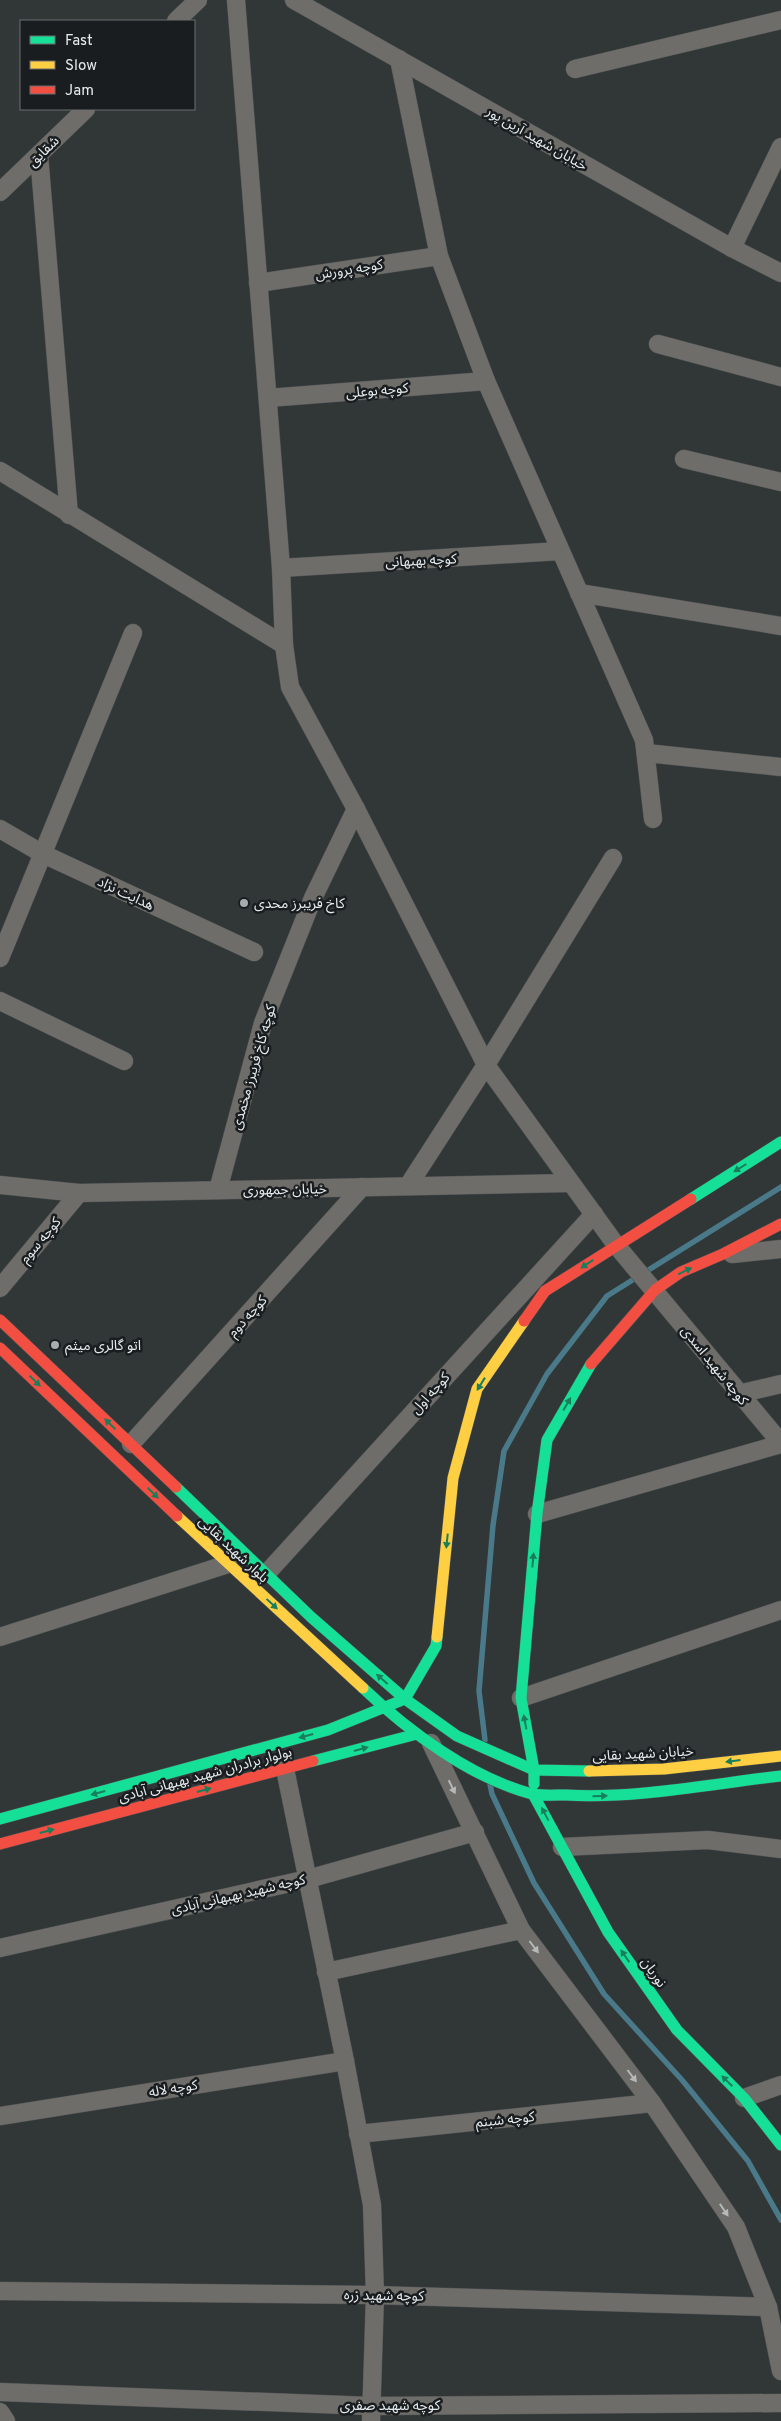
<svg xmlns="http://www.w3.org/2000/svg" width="781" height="2421" font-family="Overpass,'Noto Sans Arabic',sans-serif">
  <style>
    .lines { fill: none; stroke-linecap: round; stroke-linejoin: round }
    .stream { stroke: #4a7a89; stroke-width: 5.5 }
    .street-casing { stroke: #4f5253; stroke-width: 19 }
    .fast-casing { stroke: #4f5253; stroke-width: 12 }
    .slow-casing { stroke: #4f5253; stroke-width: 12 }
    .jam-casing { stroke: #4f5253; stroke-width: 12 }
    .street { stroke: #6e6d69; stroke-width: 18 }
    .fast { stroke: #16e098; stroke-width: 11 }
    .slow { stroke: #ffcf43; stroke-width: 11 }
    .jam { stroke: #f24e42; stroke-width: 11 }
    .oneway { fill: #187e5c }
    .oneway2 { fill: #b6b9b8 }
    .poi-dot { fill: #a7acad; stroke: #191d1f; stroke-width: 2 }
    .labels { text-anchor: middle; stroke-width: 5; stroke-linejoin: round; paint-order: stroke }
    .street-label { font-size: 14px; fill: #e6ebed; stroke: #191d1f }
    .poi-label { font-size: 14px; fill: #e6ebed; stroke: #191d1f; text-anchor: start }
  </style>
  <rect width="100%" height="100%" fill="#313637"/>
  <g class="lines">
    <g class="stream">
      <path d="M 485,1740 L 479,1691 L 493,1525 L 504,1451 L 547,1374 L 607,1296 L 781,1187"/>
      <path d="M 490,1784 L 492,1794 L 534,1883 L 604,1994 L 682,2080 L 748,2161 L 781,2220"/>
    </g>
    <g class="street-casing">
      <g id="street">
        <path d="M 236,0 L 281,568 L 284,645 L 290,687 L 356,809 L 486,1065 L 616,1245 L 781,1443"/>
        <path d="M 294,0 L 732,248 L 781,273"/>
        <path d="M 176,21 L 198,0"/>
        <path d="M 399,59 L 439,256 L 486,381 L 644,740 L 653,819"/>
        <path d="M 575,69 L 781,20"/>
        <path d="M 39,155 L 69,515"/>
        <path d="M 0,192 L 86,109"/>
        <path d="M 732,248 L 781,147"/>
        <path d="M 258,283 L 439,256"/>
        <path d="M 658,344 L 781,377"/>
        <path d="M 268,398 L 486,381"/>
        <path d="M 684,459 L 781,482"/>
        <path d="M 0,471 L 284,645"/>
        <path d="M 281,568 L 560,551"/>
        <path d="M 579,593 L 781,626"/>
        <path d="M 646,753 L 781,767"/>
        <path d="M 0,829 L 43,854 L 254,952"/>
        <path d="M 0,958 L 133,633"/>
        <path d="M 0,1001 L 124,1061"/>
        <path d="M 0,1185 L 79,1193 L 570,1183"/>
        <path d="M 408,1186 L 486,1065 L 613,858"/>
        <path d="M 218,1190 L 263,1023 L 313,898 L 356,809"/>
        <path d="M 732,1254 L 781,1249"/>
        <path d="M 0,1288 L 79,1193"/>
        <path d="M 738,1394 L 781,1384"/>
        <path d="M 131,1444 L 362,1187"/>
        <path d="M 537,1514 L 781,1444"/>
        <path d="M 267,1573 L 594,1214"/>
        <path d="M 0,1637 L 228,1564"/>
        <path d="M 521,1698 L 781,1610"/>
        <path d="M 431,1743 L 521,1930 L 652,2103 L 736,2227 L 768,2307 L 781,2371"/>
        <path d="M 285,1769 L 345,2061 L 372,2205 L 375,2295 L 371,2421"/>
        <path d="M 562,1847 L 708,1840 L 781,1849"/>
        <path d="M 0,1948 L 308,1879 L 475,1832"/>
        <path d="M 326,1972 L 521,1930"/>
        <path d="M 744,2098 L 781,2085"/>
        <path d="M 0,2116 L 345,2061"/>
        <path d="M 358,2134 L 652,2103"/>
        <path d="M 0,2291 L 375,2295 L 768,2307"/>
        <path d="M 0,2392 L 371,2406 L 781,2403"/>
        <path d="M 0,2412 L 6,2421"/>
      </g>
    </g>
    <g class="fast-casing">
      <g id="fast">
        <path d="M 691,1199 L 781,1142"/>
        <path d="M 176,1487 L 311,1617 L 405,1699 L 457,1736 L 534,1770 L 589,1771"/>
        <path d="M 363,1688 C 408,1731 471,1778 532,1794 C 542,1796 555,1795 566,1795 C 637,1799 710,1784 781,1776"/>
        <path d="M 313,1761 L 417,1734"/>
        <path d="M 534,1784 L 534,1770 L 521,1698 L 537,1514 L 547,1440 L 591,1364"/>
        <path d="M 533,1794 L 608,1932 L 677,2030 L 744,2098 L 781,2145"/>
        <path d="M 0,1819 L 328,1730 L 405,1699 L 436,1646 L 437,1637"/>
      </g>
    </g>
    <g class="slow-casing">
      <g id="slow">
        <path d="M 177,1516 L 363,1688"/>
        <path d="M 437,1637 L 453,1478 L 477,1389 L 524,1321"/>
        <path d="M 589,1771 L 664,1769 L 781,1756"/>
      </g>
    </g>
    <g class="jam-casing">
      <g id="jam">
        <path d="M 0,1320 L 176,1487"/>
        <path d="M 524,1321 L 545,1291 L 691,1199"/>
        <path d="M 0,1348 L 177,1516"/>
        <path d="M 591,1364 L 655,1290 L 681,1272 L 723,1254 L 781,1224"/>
        <path d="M 0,1844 L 313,1761"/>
      </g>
    </g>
    <use href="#street" class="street"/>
    <use href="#fast" class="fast"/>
    <use href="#slow" class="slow"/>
    <use href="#jam" class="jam"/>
  </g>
  <defs><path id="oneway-solid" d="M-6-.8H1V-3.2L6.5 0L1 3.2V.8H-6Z" transform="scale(1.25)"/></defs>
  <g class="oneway">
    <use href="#oneway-solid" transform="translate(740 1168) rotate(148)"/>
    <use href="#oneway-solid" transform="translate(587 1264) rotate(147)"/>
    <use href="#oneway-solid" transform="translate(685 1271) rotate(-26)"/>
    <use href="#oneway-solid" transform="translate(35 1381) rotate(44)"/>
    <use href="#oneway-solid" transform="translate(481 1384) rotate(122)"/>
    <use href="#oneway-solid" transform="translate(567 1404) rotate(-60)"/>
    <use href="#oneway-solid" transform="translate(110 1424) rotate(-136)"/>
    <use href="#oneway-solid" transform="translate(153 1493) rotate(44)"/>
    <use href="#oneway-solid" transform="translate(447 1541) rotate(96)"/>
    <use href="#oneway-solid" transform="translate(533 1560) rotate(-85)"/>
    <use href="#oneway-solid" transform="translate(272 1604) rotate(43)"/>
    <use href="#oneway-solid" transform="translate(382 1679) rotate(-139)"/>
    <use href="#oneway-solid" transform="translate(525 1722) rotate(-101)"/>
    <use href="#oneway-solid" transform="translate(306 1736) rotate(165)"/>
    <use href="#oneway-solid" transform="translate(361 1749) rotate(-15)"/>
    <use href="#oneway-solid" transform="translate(733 1761) rotate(173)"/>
    <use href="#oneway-solid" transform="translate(204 1790) rotate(-15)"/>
    <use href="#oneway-solid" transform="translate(98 1793) rotate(165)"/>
    <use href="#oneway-solid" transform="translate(600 1796) rotate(-1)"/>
    <use href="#oneway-solid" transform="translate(545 1814) rotate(-118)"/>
    <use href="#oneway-solid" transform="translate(47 1831) rotate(-15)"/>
    <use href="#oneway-solid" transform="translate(625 1956) rotate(-125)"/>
    <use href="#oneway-solid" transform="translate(727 2081) rotate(-135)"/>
  </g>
  <g class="oneway2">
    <use href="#oneway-solid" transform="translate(452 1787) rotate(64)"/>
    <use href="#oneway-solid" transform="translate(534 1947) rotate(53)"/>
    <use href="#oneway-solid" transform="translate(632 2076) rotate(53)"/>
    <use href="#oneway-solid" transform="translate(724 2210) rotate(56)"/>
  </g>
  <g class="poi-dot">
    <circle cx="244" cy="903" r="5"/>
    <circle cx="55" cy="1345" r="5"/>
  </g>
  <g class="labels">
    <g class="street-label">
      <text transform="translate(537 138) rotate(30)" y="5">خیابان شهید آرین پور</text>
      <text transform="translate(43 151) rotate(-44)" y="5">شقایق</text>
      <text transform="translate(349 269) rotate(-9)" y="5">کوچه پرورش</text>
      <text transform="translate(377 390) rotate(-5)" y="5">کوچه بوعلی</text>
      <text transform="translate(421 560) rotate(-3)" y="5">کوچه بهبهانی</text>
      <text transform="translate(126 893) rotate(25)" y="5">هدایت نژاد</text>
      <text transform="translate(253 1067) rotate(-74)" y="5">کوچه کاخ فریبرز مخمدی</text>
      <text transform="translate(285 1189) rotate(-1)" y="5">خیابان جمهوری</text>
      <text transform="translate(40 1240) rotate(-50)" y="5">کوچه سوم</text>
      <text transform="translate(247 1316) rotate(-48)" y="5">کوچه دوم</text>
      <text transform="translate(715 1365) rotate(51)" y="5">کوچه شهید اسدی</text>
      <text transform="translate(430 1393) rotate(-48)" y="5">کوچه اول</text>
      <text transform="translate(234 1549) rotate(43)" y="5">بلوار شهید بقایی</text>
      <text transform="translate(643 1753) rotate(-3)" y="5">خیابان شهید بقایی</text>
      <text transform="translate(205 1774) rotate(-15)" y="5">بولوار برادران شهید بهبهانی آبادی</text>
      <text transform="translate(238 1894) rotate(-13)" y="5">کوچه شهید بهبهانی آبادی</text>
      <text transform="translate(654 1972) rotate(55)" y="5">نوریان</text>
      <text transform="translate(173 2088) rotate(-9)" y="5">کوچه لاله</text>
      <text transform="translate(505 2119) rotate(-6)" y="5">کوچه شبنم</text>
      <text transform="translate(384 2295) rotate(1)" y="5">کوچه شهید زره</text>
      <text x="390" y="2410">کوچه شهید صفری</text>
    </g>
    <g class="poi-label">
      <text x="254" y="908">کاخ فریبرز محدی</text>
      <text x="65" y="1350">اتو گالری میثم</text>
    </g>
  </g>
  <rect x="20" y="20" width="175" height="90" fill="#191d1f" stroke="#6b6f71"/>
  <rect x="30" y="36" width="25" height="8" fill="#16e098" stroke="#6b6f71"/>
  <text x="65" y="45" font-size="15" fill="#e6ebed">Fast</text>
  <rect x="30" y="61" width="25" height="8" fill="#ffcf43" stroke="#6b6f71"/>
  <text x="65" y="70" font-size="15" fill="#e6ebed">Slow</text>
  <rect x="30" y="86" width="25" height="8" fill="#f24e42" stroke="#6b6f71"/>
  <text x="65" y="95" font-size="15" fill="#e6ebed">Jam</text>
</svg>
